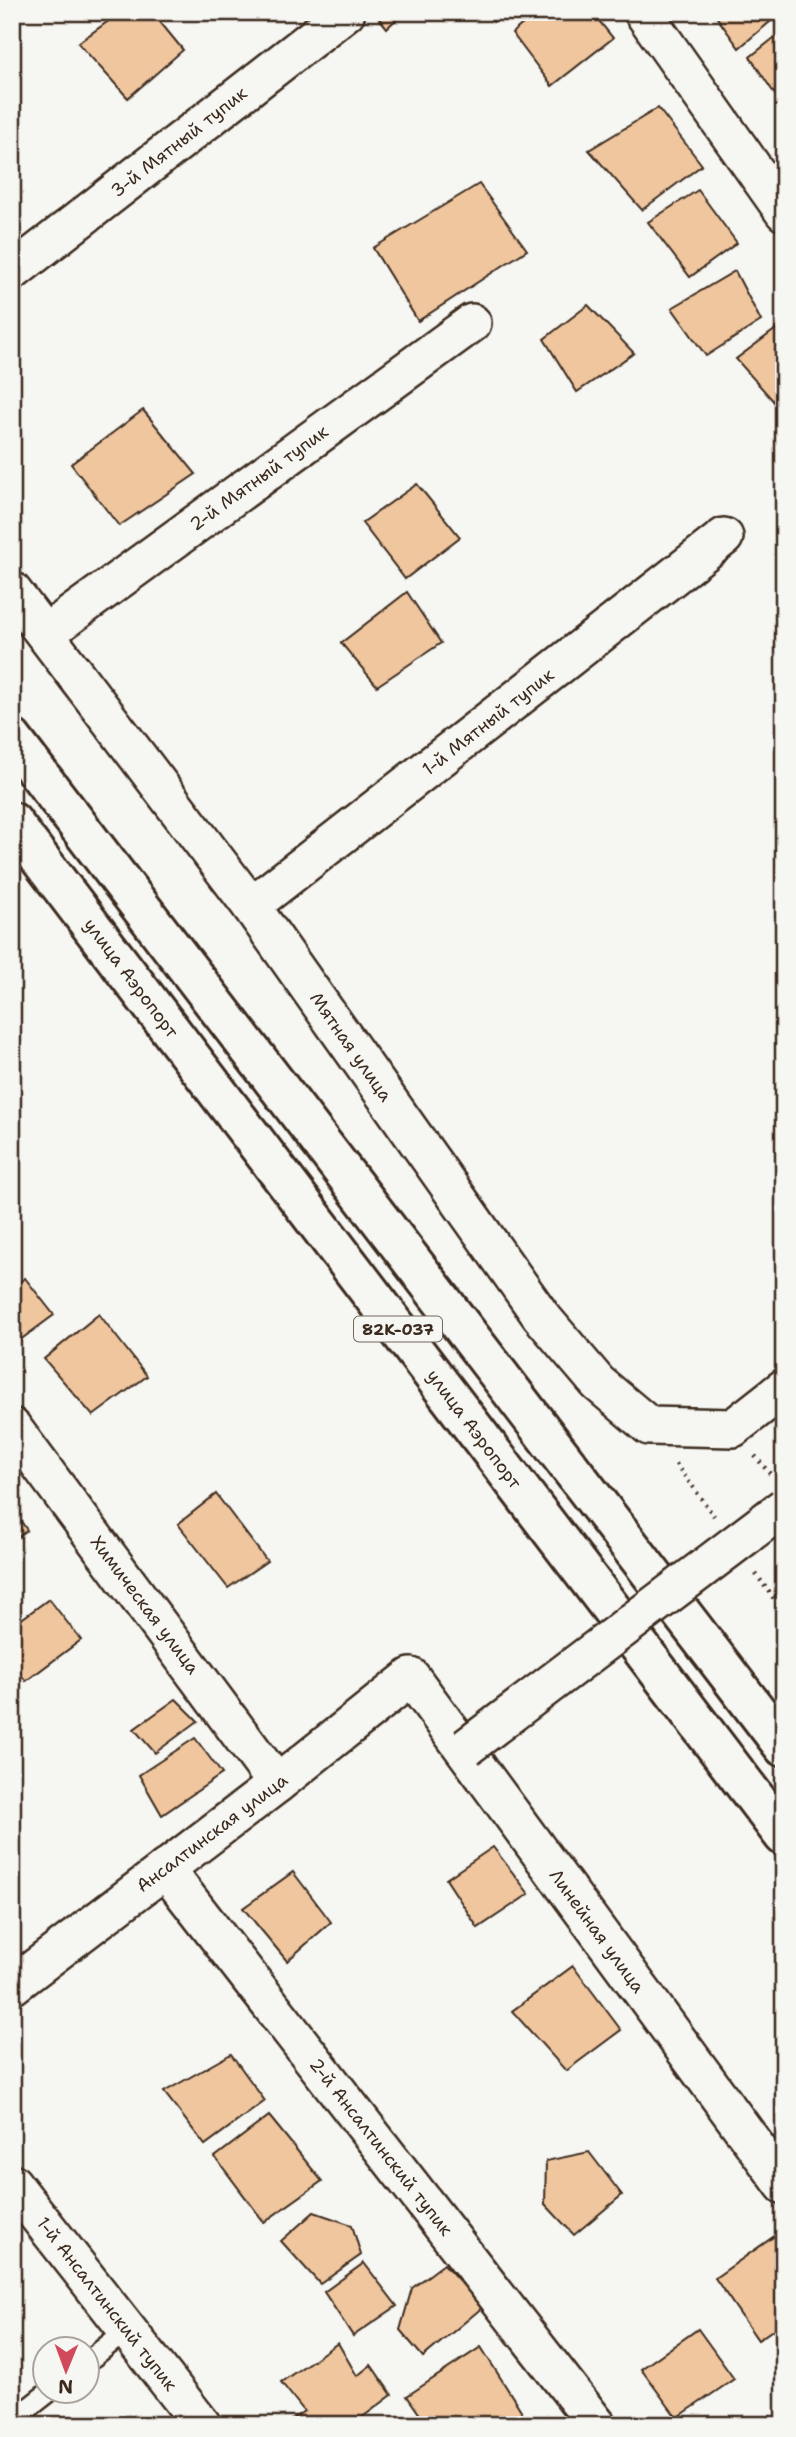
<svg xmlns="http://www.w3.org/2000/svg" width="796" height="2437" font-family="'Shantell Sans',sans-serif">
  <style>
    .building { fill: #f0c69f; stroke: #3b2a1e; stroke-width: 2 }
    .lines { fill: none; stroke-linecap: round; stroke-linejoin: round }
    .lane-casing { stroke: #3b2a1e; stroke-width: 24 }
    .street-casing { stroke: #3b2a1e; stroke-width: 42 }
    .primary-casing { stroke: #3b2a1e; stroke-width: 44 }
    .path { stroke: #3b2a1e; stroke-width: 4.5; stroke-dasharray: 2 5; stroke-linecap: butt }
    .lane { stroke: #f6f6f2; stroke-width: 19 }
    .street { stroke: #f6f6f2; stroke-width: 37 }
    .primary { stroke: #f6f6f2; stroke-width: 38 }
    .street-bridge-casing { stroke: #3b2a1e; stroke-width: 42; stroke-linecap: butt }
    .street-bridge { stroke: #f6f6f2; stroke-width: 37 }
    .labels { text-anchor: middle; stroke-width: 7; stroke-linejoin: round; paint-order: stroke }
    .shield { fill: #f6f6f2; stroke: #73675e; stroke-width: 2 }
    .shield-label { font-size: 16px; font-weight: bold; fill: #3b2a1e }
    .street-label { font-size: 18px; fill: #3b2a1e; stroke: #f6f6f2 }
  </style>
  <rect width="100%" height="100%" fill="#f6f6f2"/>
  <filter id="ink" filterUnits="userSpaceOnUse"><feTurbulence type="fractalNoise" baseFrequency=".0143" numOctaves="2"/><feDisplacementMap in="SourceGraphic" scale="14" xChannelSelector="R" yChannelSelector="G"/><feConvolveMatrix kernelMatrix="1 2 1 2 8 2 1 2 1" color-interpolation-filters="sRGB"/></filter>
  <g filter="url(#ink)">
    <g class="building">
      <path d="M 121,12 L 152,12 L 183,50 L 128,98 L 78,43 Z"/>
      <path d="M 374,12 L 404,12 L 387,28 Z"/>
      <path d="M 486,12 L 506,12 L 493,22 Z"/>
      <path d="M 537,12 L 592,12 L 613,38 L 552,86 L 512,33 Z"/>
      <path d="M 713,12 L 775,12 L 777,16 L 739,48 Z"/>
      <path d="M 784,30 L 784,94 L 778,99 L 750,57 Z"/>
      <path d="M 658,108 L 702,165 L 642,210 L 589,150 Z"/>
      <path d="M 479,184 L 527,250 L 418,321 L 373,248 Z"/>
      <path d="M 698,190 L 737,243 L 690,277 L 648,222 Z"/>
      <path d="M 735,271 L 761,321 L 706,356 L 672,308 Z"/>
      <path d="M 588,305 L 634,353 L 577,392 L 544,339 Z"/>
      <path d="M 784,323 L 784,413 L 736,359 Z"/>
      <path d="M 143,410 L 196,474 L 119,526 L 71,464 Z"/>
      <path d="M 417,484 L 460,537 L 405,579 L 362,523 Z"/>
      <path d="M 407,592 L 441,643 L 377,686 L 341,643 Z"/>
      <path d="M 25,1278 L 54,1315 L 12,1346 L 12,1288 Z"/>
      <path d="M 99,1314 L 147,1376 L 93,1416 L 44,1359 Z"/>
      <path d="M 216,1494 L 267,1561 L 228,1588 L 178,1524 Z"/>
      <path d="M 12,1508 L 27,1530 L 12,1542 Z"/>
      <path d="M 49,1599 L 81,1640 L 26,1681 L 12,1663 L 12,1626 Z"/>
      <path d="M 176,1699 L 198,1721 L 155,1753 L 134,1729 Z"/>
      <path d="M 195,1738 L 222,1774 L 162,1815 L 139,1775 Z"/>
      <path d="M 493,1847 L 529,1894 L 478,1928 L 446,1879 Z"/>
      <path d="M 293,1872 L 331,1922 L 287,1961 L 243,1908 Z"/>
      <path d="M 573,1966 L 621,2030 L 566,2071 L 512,2011 Z"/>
      <path d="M 231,2054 L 265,2101 L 205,2145 L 164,2092 Z"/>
      <path d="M 269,2116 L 322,2181 L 264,2222 L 215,2157 Z"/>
      <path d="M 589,2152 L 622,2195 L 574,2235 L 545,2204 L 546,2161 Z"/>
      <path d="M 314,2212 L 352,2225 L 361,2255 L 320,2284 L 281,2241 Z"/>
      <path d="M 776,2235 L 784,2246 L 784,2322 L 758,2340 L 715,2278 Z"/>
      <path d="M 364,2263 L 397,2306 L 353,2336 L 324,2292 Z"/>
      <path d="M 444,2264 L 483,2307 L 423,2357 L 400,2330 L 412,2288 Z"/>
      <path d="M 698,2329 L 734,2379 L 677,2418 L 641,2369 Z"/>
      <path d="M 338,2343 L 357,2376 L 371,2365 L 392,2395 L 352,2425 L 284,2425 L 304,2411 L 281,2382 Z"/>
      <path d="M 481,2347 L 522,2412 L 504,2425 L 427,2425 L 407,2396 Z"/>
    </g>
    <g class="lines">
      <g class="lane-casing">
        <g id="lane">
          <path d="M 88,2361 L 127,2330"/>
          <path d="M 12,2421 L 49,2392"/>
        </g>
      </g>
      <g class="street-casing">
        <g id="street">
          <path d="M 643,12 L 784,212"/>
          <path d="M 12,272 L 346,12"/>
          <path d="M 12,591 L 251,906 L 541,1316 L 598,1383 L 649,1426 L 733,1428 L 784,1388"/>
          <path d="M 46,633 L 472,323"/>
          <path d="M 251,906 L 724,537"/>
          <path d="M 12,1427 L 277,1784"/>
          <path d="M 165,1869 L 597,2425"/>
          <path d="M 12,1986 L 277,1784 L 411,1677 L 784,2185"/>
          <path d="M 12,2183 L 202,2425"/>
        </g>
      </g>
      <g class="primary-casing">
        <g id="primary">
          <path d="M 12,739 L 784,1747"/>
          <path d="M 12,822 L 784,1836"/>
        </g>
      </g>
      <g class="path">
        <path d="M 755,1456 L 772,1476"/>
        <path d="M 676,1464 L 714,1516"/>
        <path d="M 756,1574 L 784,1613"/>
      </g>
      <use href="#lane" class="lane"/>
      <use href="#street" class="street"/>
      <use href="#primary" class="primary"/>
      <g class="street-bridge-casing">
        <path id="street-bridge" d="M 467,1747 L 784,1507"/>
      </g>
      <use href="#street-bridge" class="street-bridge"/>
    </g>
  </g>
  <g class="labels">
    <rect class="shield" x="354" y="1316.5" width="88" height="25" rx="5"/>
    <g class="shield-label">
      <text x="398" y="1335">82К-037</text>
    </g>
    <g class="street-label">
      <text transform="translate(179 142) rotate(-38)" y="6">3-й Мятный тупик</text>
      <text transform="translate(259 478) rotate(-36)" y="6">2-й Мятный тупик</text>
      <text transform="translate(488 722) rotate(-38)" y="6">1-й Мятный тупик</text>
      <text transform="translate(131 978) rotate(53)" y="6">улица Аэропорт</text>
      <text transform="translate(351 1047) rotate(55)" y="6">Мятная улица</text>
      <text transform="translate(474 1429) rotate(53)" y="6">улица Аэропорт</text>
      <text transform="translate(145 1605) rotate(53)" y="6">Химическая улица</text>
      <text transform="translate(212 1833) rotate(-37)" y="6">Ансалтинская улица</text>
      <text transform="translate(597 1931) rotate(54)" y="6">Линейная улица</text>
      <text transform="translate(381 2147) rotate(52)" y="6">2-й Ансалтинский тупик</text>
      <text transform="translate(107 2304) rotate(52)" y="6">1-й Ансалтинский тупик</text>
    </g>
  </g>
  <rect width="796" height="2437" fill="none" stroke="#f6f6f2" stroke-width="42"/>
  <rect x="21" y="21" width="754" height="2395" fill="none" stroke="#3b2a1e" stroke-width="2.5" filter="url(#ink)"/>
  <g transform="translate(66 2370) rotate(181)"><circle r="33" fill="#f6f6f2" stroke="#aba49d" stroke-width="2"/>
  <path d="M0-5L12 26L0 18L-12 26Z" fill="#d1495b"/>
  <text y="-10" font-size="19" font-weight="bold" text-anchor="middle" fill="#3b2a1e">N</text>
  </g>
</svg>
